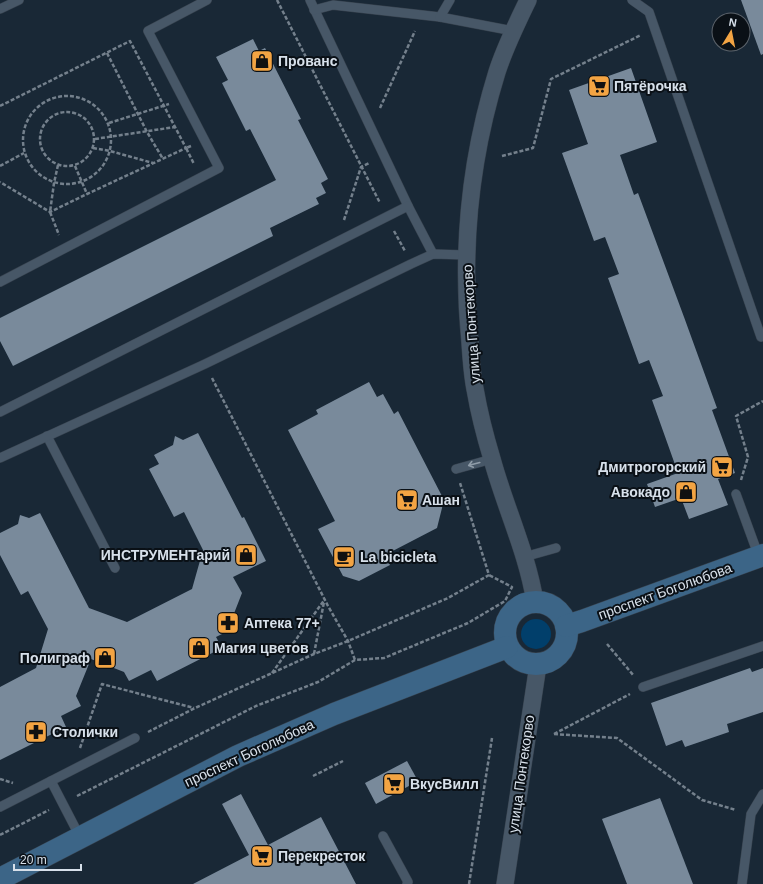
<svg xmlns="http://www.w3.org/2000/svg" width="763" height="884" font-family="Arial,sans-serif">
  <style>
    .green { fill: #013f6b }
    .building { fill: #798a9b }
    .lines { fill: none; stroke-linecap: round; stroke-linejoin: round }
    .service-casing { stroke: #37424e; stroke-width: 10 }
    .minor-casing { stroke: #37424e; stroke-width: 18 }
    .secondary-casing { stroke: #37424e; stroke-width: 23 }
    .path { stroke: #74808c; stroke-width: 2.5; stroke-dasharray: 4 2; stroke-linecap: butt }
    .service { stroke: #475767; stroke-width: 9 }
    .minor { stroke: #475767; stroke-width: 17 }
    .secondary { stroke: #3c6587; stroke-width: 22 }
    .oneway { stroke: #8f9ca8 }
    .labels { text-anchor: middle; stroke-width: 4; stroke-linejoin: round; paint-order: stroke }
    .poi-label { font-size: 14px; font-weight: bold; fill: #d7e0ea; stroke: #0a1016; text-anchor: start }
    .street-label { font-size: 14px; fill: #d7e0ea; stroke: #0a1016 }
  </style>
  <rect width="100%" height="100%" fill="#192836"/>
  <circle class="green" cx="536" cy="634" r="15"/>
  <g class="building">
    <path d="M 741,0 L 763,0 L 763,54 L 761,55 Z"/>
    <path d="M 253,39 L 259,51 L 265,48 L 301,119 L 298,120 L 328,179 L 321,183 L 326,193 L 316,198 L 319,204 L 270,228 L 273,236 L 13,366 L 0,341 L 0,318 L 276,180 L 250,129 L 246,131 L 222,83 L 228,80 L 216,57 Z"/>
    <path d="M 631,68 L 657,142 L 620,155 L 634,195 L 638,193 L 684,317 L 717,408 L 712,410 L 735,473 L 718,479 L 728,505 L 689,519 L 681,498 L 655,507 L 647,484 L 678,473 L 652,400 L 663,396 L 649,360 L 639,364 L 608,278 L 619,274 L 605,237 L 594,241 L 562,153 L 588,144 L 569,90 Z"/>
    <path d="M 369,382 L 377,397 L 383,394 L 394,414 L 398,411 L 444,500 L 437,528 L 385,555 L 390,565 L 359,581 L 343,576 L 318,529 L 335,521 L 288,430 L 318,414 L 316,410 Z"/>
    <path d="M 198,433 L 242,518 L 244,517 L 266,561 L 233,577 L 242,593 L 233,616 L 238,626 L 216,637 L 222,648 L 157,681 L 151,670 L 129,681 L 124,672 L 91,659 L 76,696 L 81,706 L 61,716 L 66,727 L 0,760 L 0,687 L 36,668 L 48,629 L 28,591 L 21,595 L 0,555 L 0,533 L 18,524 L 20,515 L 29,518 L 40,513 L 89,608 L 127,622 L 192,589 L 203,550 L 184,512 L 174,517 L 149,469 L 159,464 L 154,455 L 173,445 L 175,436 L 183,440 Z"/>
    <path d="M 750,668 L 752,672 L 763,668 L 763,712 L 727,724 L 729,732 L 685,747 L 682,740 L 666,746 L 651,703 Z"/>
    <path d="M 407,761 L 418,781 L 376,804 L 365,783 Z"/>
    <path d="M 241,794 L 268,845 L 321,817 L 356,884 L 193,884 L 249,855 L 222,804 Z"/>
    <path d="M 660,798 L 693,884 L 627,884 L 602,819 Z"/>
  </g>
  <g class="lines">
    <g class="service-casing">
      <g id="service">
        <path d="M 310,0 L 408,206 L 433,254"/>
        <path d="M 632,0 L 649,12 L 761,337 L 763,336"/>
        <path d="M 0,9 L 19,0"/>
        <path d="M 314,10 L 333,5 L 440,17 L 513,31"/>
        <path d="M 440,17 L 450,0"/>
        <path d="M 0,282 L 219,168 L 148,31 L 207,0"/>
        <path d="M 0,412 L 408,206"/>
        <path d="M 47,436 L 115,568"/>
        <path d="M 0,458 L 205,364 L 411,264 L 433,254 L 466,255"/>
        <path d="M 456,469 L 492,459"/>
        <path d="M 736,494 L 759,557"/>
        <path d="M 524,557 L 556,548"/>
        <path d="M 643,687 L 763,646"/>
        <path d="M 51,781 L 80,837"/>
        <path d="M 0,807 L 135,738"/>
        <path d="M 383,836 L 408,882 L 407,884"/>
        <path d="M 742,884 L 751,814 L 763,794"/>
      </g>
    </g>
    <g class="minor-casing">
      <g id="minor">
        <path d="M 528,0 C 517,23 505,47 497,72 C 470,159 461,251 470,342 C 471,358 472,374 475,389 C 479,412 485,436 492,459 C 505,507 527,552 535,602"/>
        <path d="M 505,884 L 538,665"/>
      </g>
    </g>
    <g class="secondary-casing">
      <g id="secondary">
        <circle cx="536" cy="633" r="31"/>
        <path d="M 566,626 L 582,621 L 763,555"/>
        <path d="M 0,879 L 238,756 L 334,714 L 507,647"/>
      </g>
    </g>
    <g class="path">
      <path d="M 277,0 L 380,203"/>
      <path d="M 107,53 L 147,132 L 163,159"/>
      <circle cx="67" cy="140" r="44"/>
      <path d="M 0,106 L 130,41 L 186,148 L 87,194 L 50,212 L 0,182"/>
      <path d="M 380,108 L 415,31"/>
      <circle cx="67" cy="139" r="27"/>
      <path d="M 109,123 L 169,104"/>
      <path d="M 95,139 L 175,127"/>
      <path d="M 191,146 L 186,148 L 194,164"/>
      <path d="M 93,148 L 110,151 L 153,163"/>
      <path d="M 502,156 L 533,148 L 551,79 L 641,35"/>
      <path d="M 58,165 L 54,183 L 50,212 L 59,235"/>
      <path d="M 0,166 L 24,153"/>
      <path d="M 75,166 L 87,194"/>
      <path d="M 344,220 L 361,167 L 369,163"/>
      <path d="M 394,231 L 405,251"/>
      <path d="M 212,378 L 328,606 L 348,641 L 355,660"/>
      <path d="M 741,480 L 748,457 L 736,416 L 763,401"/>
      <path d="M 607,644 L 634,676"/>
      <path d="M 314,654 L 324,602"/>
      <path d="M 272,673 L 325,599"/>
      <path d="M 148,732 L 195,708 L 314,654 L 348,641 L 448,598 L 489,575 L 460,483"/>
      <path d="M 554,734 L 617,738 L 702,800 L 736,810"/>
      <path d="M 554,734 L 630,694"/>
      <path d="M 80,748 L 102,684 L 194,708"/>
      <path d="M 313,776 L 343,761"/>
      <path d="M 0,779 L 13,783"/>
      <path d="M 77,796 L 256,706 L 318,682 L 355,660 L 384,658 L 468,623 L 505,601 L 512,587 L 489,575"/>
      <path d="M 0,835 L 49,810"/>
      <path d="M 469,884 L 492,738"/>
    </g>
    <use href="#service" class="service"/>
    <use href="#minor" class="minor"/>
    <use href="#secondary" class="secondary"/>
  </g>
  <defs><path id="oneway-shaft" d="M-6 0H5M1.5-3L5.5 0L1.5 3" fill="none" stroke-width="1.6" stroke-linecap="round" stroke-linejoin="round"/></defs>
  <use class="oneway" href="#oneway-shaft" transform="translate(474 464) rotate(165)"/>
  <defs>
    <g id="shop-square" transform="scale(1.15)"><rect x="-9" y="-9" width="18" height="18" rx="4" fill="#f3a443" stroke="#0a1016"/><path d="M-5-2.5h2.3a2.7 3.5 0 0 1 5.4 0H5L5.5 6h-11ZM-1.5-2.5h3a1.5 2.3 0 0 0-3 0Z" fill="#111"/></g>
    <g id="supermarket-square" transform="scale(1.15)"><rect x="-9" y="-9" width="18" height="18" rx="4" fill="#f3a443" stroke="#0a1016"/><path d="M-6-5.5h2.5l.6 2H6L4.5 2H-2.5L-4.4-4H-6ZM-1.5 3.2a1.3 1.3 0 1 0 .1 0ZM3 3.2a1.3 1.3 0 1 0 .1 0Z" fill="#111"/></g>
    <g id="cafe-square" transform="scale(1.15)"><rect x="-9" y="-9" width="18" height="18" rx="4" fill="#f3a443" stroke="#0a1016"/><path d="M-5.5-4.5H6V0H3Q3 3.5 0 3.5H-2.5Q-5.5 3.5-5.5 0ZM3-3.2v2h1.7v-2ZM-6 4.5H4V6H-6Z" fill="#111"/></g>
    <g id="pharmacy-square" transform="scale(1.15)"><rect x="-9" y="-9" width="18" height="18" rx="4" fill="#f3a443" stroke="#0a1016"/><path d="M-2-6h4v4h4v4h-4v4h-4v-4h-4v-4h4Z" fill="#111"/></g>
  </defs>
  <g fill-rule="evenodd">
    <use href="#shop-square" x="262" y="61"/>
    <use href="#supermarket-square" x="599" y="86"/>
    <use href="#supermarket-square" x="722" y="467"/>
    <use href="#shop-square" x="686" y="492"/>
    <use href="#supermarket-square" x="407" y="500"/>
    <use href="#shop-square" x="246" y="555"/>
    <use href="#cafe-square" x="344" y="557"/>
    <use href="#pharmacy-square" x="228" y="623"/>
    <use href="#shop-square" x="199" y="648"/>
    <use href="#shop-square" x="105" y="658"/>
    <use href="#pharmacy-square" x="36" y="732"/>
    <use href="#supermarket-square" x="394" y="784"/>
    <use href="#supermarket-square" x="262" y="856"/>
  </g>
  <g class="labels">
    <g class="poi-label">
      <text x="278" y="66">Прованс</text>
      <text x="614" y="91">Пятёрочка</text>
      <text x="706" y="472" text-anchor="end">Дмитрогорский</text>
      <text x="670" y="497" text-anchor="end">Авокадо</text>
      <text x="422" y="505">Ашан</text>
      <text x="230" y="560" text-anchor="end">ИНСТРУМЕНТарий</text>
      <text x="360" y="562">La bicicleta</text>
      <text x="244" y="628">Аптека 77+</text>
      <text x="214" y="653">Магия цветов</text>
      <text x="90" y="663" text-anchor="end">Полиграф</text>
      <text x="52" y="737">Столички</text>
      <text x="410" y="789">ВкусВилл</text>
      <text x="278" y="861">Перекресток</text>
    </g>
    <g class="street-label">
      <text transform="translate(471 324) rotate(-94)" y="5">улица Понтекорво</text>
      <text transform="translate(665 591) rotate(-20)" y="5">проспект Боголюбова</text>
      <text transform="translate(249 753) rotate(-25)" y="5">проспект Боголюбова</text>
      <text transform="translate(521 774) rotate(-82)" y="5">улица Понтекорво</text>
    </g>
  </g>
  <g transform="translate(731 32) rotate(10)"><circle r="19" fill="#0a1016" stroke="#5c636b"/>
  <path d="M0-3L7 15L0 10L-7 15Z" fill="#f3a443"/>
  <text y="-6" font-size="11" font-weight="bold" text-anchor="middle" fill="#d7e0ea">N</text>
  </g>
  <path d="M14 864v6h67v-6" fill="none" stroke="#d7e0ea" stroke-width="2"/>
  <text x="20" y="864" font-size="12" fill="#d7e0ea" stroke="#0a1016" stroke-width="3" paint-order="stroke">20 m</text>
</svg>
